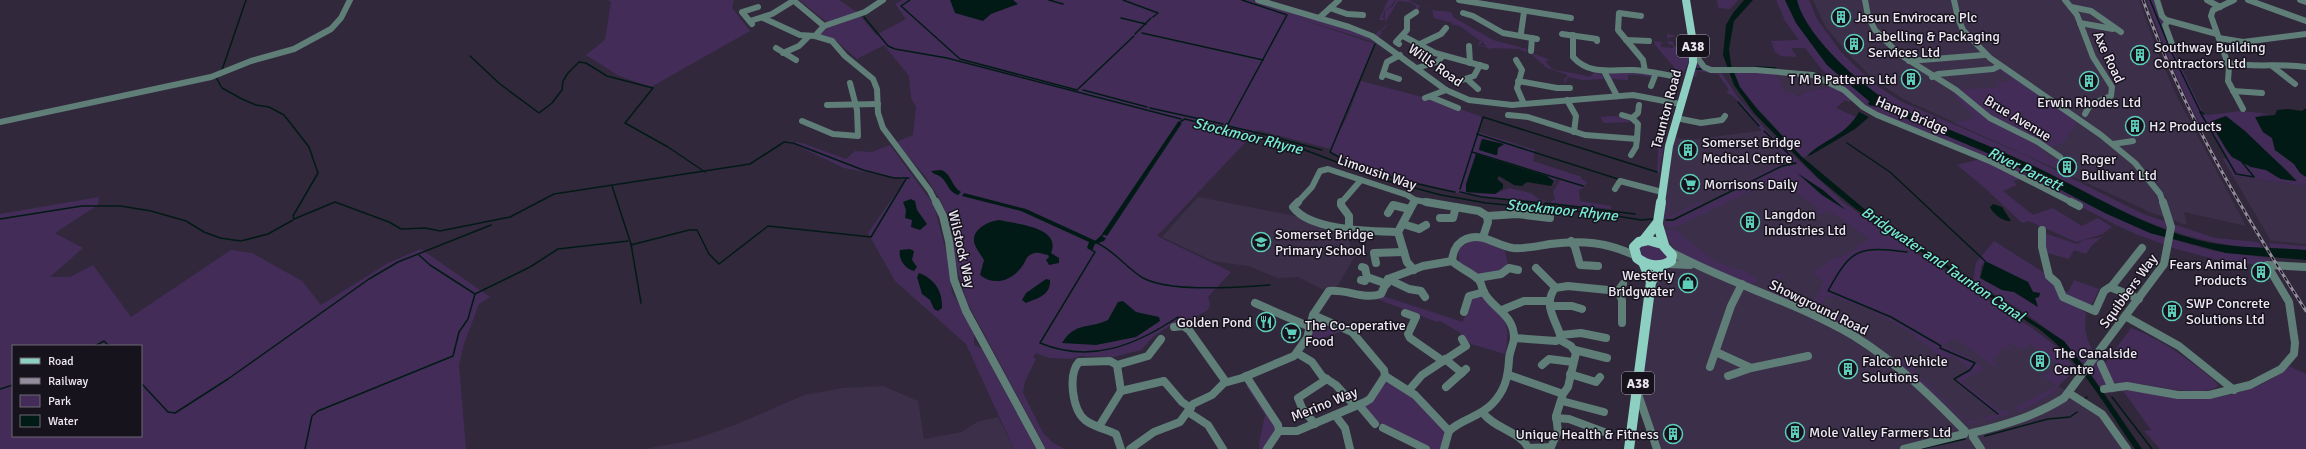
<svg xmlns="http://www.w3.org/2000/svg" width="2306" height="449" font-family="Signika,sans-serif">
  <style>
    .built { fill: #3c2f49 }
    .green { fill: #432d58; fill-rule: evenodd }
    .water { fill: #021a15 }
    .lines { fill: none; stroke-linecap: round; stroke-linejoin: round }
    .stream { stroke: #021a15; stroke-width: 1.5 }
    .minor-far1 { stroke: #5f7e77; stroke-width: 6 }
    .minor { stroke: #5f7e77; stroke-width: 8 }
    .major-far1 { stroke: #8dcfc1; stroke-width: 8 }
    .major { stroke: #8dcfc1; stroke-width: 10 }
    .rail-casing { stroke: #938c9c; stroke-width: 3 }
    .rail { stroke: #17131c; stroke-width: 1.5; stroke-dasharray: 4; stroke-linecap: butt }
    .labels { text-anchor: middle; stroke-width: 3; stroke-linejoin: round; paint-order: stroke }
    .shield { fill: #17131c; stroke: #aea8b4; stroke-width: 1 }
    .shield-label { font-size: 13px; font-weight: bold; fill: #eee8f5 }
    .poi-label { font-size: 14px; fill: #eee8f5; stroke: #17131c; text-anchor: start }
    .street-label { font-size: 14px; fill: #eee8f5; stroke: #17131c }
    .water-label { font-size: 15px; font-style: italic; fill: #75ebd4; stroke: #17131c }
  </style>
  <rect width="100%" height="100%" fill="#31283c"/>
  <g class="built">
    <path d="M 1813,0 L 2139,0 L 2158,53 L 2178,99 L 2246,226 L 2184,212 L 2187,225 L 2152,213 L 1903,99 L 1874,79 L 1851,57 L 1826,28 Z"/>
    <path d="M 1775,72 L 1801,74 L 1835,86 L 1804,92 L 1799,96 L 1792,95 L 1782,91 Z"/>
    <path d="M 1759,131 L 1792,164 L 1787,165 L 1793,172 L 1909,253 L 2070,370 L 2072,374 L 2058,386 L 2094,408 L 2127,449 L 1657,449 L 1637,392 L 1651,282 L 1662,266 L 1658,225 L 1671,136 L 1688,140 Z"/>
    <path d="M 2233,176 L 2306,186 L 2306,244 L 2271,241 Z"/>
    <path d="M 1198,197 L 1295,216 L 1339,232 L 1347,233 L 1354,257 L 1338,286 L 1324,290 L 1298,277 L 1278,278 L 1248,266 L 1213,261 L 1162,237 Z"/>
    <path d="M 883,386 L 918,401 L 924,439 L 962,432 L 977,422 L 998,417 L 1014,449 L 644,449 L 689,441 L 735,425 L 804,395 L 843,388 Z"/>
  </g>
  <g class="green">
    <path d="M 608,0 L 734,0 L 732,8 L 750,31 L 651,87 L 619,76 L 586,55 L 605,40 L 611,2 Z"/>
    <path d="M 799,0 L 839,0 L 857,12 L 876,35 L 906,19 L 895,4 L 903,0 L 1253,0 L 1351,29 L 1378,42 L 1394,55 L 1371,41 L 1288,15 L 1375,44 L 1334,141 L 1348,115 L 1361,81 L 1430,99 L 1483,117 L 1478,132 L 1535,150 L 1533,161 L 1582,177 L 1581,179 L 1587,182 L 1583,188 L 1579,190 L 1580,201 L 1611,206 L 1611,209 L 1461,194 L 1379,172 L 1333,155 L 1331,149 L 1257,130 L 1157,236 L 1231,272 L 1208,297 L 1210,304 L 1208,310 L 1187,321 L 1174,323 L 1154,336 L 1141,350 L 1113,357 L 1080,356 L 1072,359 L 1049,358 L 1036,353 L 1033,357 L 1036,359 L 1025,381 L 1023,393 L 1043,433 L 1052,442 L 1064,449 L 1046,449 L 967,302 L 955,260 L 949,219 L 941,201 L 925,176 L 896,142 L 913,135 L 916,107 L 911,98 L 909,76 L 884,45 L 857,59 L 835,40 L 818,36 L 828,23 ZM 1484,139 L 1503,144 L 1498,148 L 1497,155 L 1478,149 L 1481,140 ZM 1476,154 L 1543,174 L 1554,181 L 1553,184 L 1555,183 L 1555,179 L 1560,180 L 1553,192 L 1555,199 L 1550,202 L 1540,200 L 1531,193 L 1509,188 L 1495,194 L 1468,193 L 1468,178 Z"/>
    <path d="M 1388,0 L 1395,0 L 1391,6 L 1384,11 L 1383,18 L 1385,20 L 1385,11 L 1393,6 L 1396,0 L 1409,0 L 1420,6 L 1417,12 L 1416,6 L 1410,2 L 1398,1 L 1387,19 C 1388,27 1385,28 1380,31 L 1382,32 L 1379,37 L 1375,35 C 1379,30 1384,29 1387,23 L 1386,20 L 1379,20 Z"/>
    <path d="M 1717,0 L 1738,0 L 1730,9 L 1718,8 Z"/>
    <path d="M 1776,0 L 1785,0 L 1796,23 L 1827,65 L 1870,102 L 1868,103 L 1869,105 L 1879,107 L 2006,161 L 2105,213 L 2150,233 L 2214,251 L 2269,258 L 2271,263 L 2251,264 L 2214,259 L 2176,249 L 2138,235 L 2116,225 L 1993,161 L 1878,115 L 1866,107 L 1862,102 L 1823,71 L 1805,48 L 1791,48 L 1797,57 L 1781,56 L 1775,52 L 1771,41 L 1799,40 L 1785,21 Z"/>
    <path d="M 1797,0 L 1809,0 L 1817,19 L 1841,52 L 1873,83 L 1900,101 L 2027,156 L 2143,214 L 2215,238 L 2258,242 L 2263,248 C 2162,244 2098,194 2010,155 C 1972,138 1923,125 1888,102 C 1859,84 1805,34 1797,0 Z"/>
    <path d="M 2147,0 L 2154,0 L 2160,16 L 2164,20 L 2171,45 L 2203,113 L 2208,115 L 2241,111 L 2269,114 L 2261,115 L 2256,119 L 2263,132 L 2272,138 L 2275,150 L 2294,164 L 2300,173 L 2306,177 L 2306,186 L 2233,176 L 2223,159 L 2226,158 L 2211,132 L 2204,131 C 2181,89 2162,45 2147,0 ZM 2226,116 L 2290,173 L 2295,181 L 2278,178 L 2266,170 L 2251,167 L 2232,157 L 2226,149 L 2210,122 Z"/>
    <path d="M 1422,6 C 1428,6 1433,11 1438,11 C 1445,11 1446,11 1452,13 L 1453,17 L 1493,40 L 1527,49 L 1527,52 L 1519,49 L 1490,48 L 1492,50 L 1482,46 L 1478,48 L 1482,45 L 1487,47 L 1480,39 L 1482,43 L 1477,47 L 1480,41 L 1460,26 L 1451,24 L 1453,23 L 1434,18 L 1432,9 Z"/>
    <path d="M 1667,34 L 1676,36 L 1668,38 L 1668,41 L 1673,42 L 1674,46 L 1689,53 L 1689,61 L 1682,76 L 1676,75 L 1674,67 L 1655,45 L 1654,41 L 1666,43 L 1661,43 L 1661,47 L 1673,48 L 1673,45 L 1668,44 Z"/>
    <path d="M 1529,52 L 1550,60 L 1545,61 L 1551,68 L 1555,70 L 1588,76 L 1578,76 L 1595,77 L 1590,77 L 1594,72 L 1602,75 L 1604,79 L 1582,80 L 1568,77 L 1565,84 L 1564,80 L 1568,75 L 1547,68 Z"/>
    <path d="M 1698,61 L 1721,72 L 1739,99 L 1766,130 L 1843,202 L 1896,240 L 2032,328 L 2057,347 L 2074,366 L 2071,374 L 2058,386 L 2056,391 L 2021,411 L 2013,408 L 2057,386 L 2043,376 L 2051,371 L 2055,374 L 2057,372 L 2054,370 L 2060,366 L 2030,344 L 2021,350 L 2011,343 L 2008,344 L 1982,325 L 2013,348 L 2013,351 L 2006,347 L 1999,350 L 2001,352 L 1997,355 L 1998,356 L 1992,360 L 1998,364 L 1993,366 L 1956,339 L 1943,345 L 1979,363 L 1984,370 L 1962,381 L 2000,411 L 2005,409 L 2010,414 L 1985,421 L 1981,419 L 1998,414 L 1954,379 L 1970,370 L 1954,356 L 1912,369 L 1966,421 L 1978,420 L 1979,423 L 1969,423 L 1962,419 L 1897,361 L 1911,357 L 1920,365 L 1942,358 L 1932,352 L 1931,348 L 1915,338 L 1916,336 L 1879,314 L 1875,316 L 1875,312 L 1832,296 L 1831,298 L 1826,296 L 1821,307 L 1843,316 L 1841,320 L 1844,322 L 1844,325 L 1768,291 L 1767,287 L 1772,278 L 1782,273 L 1785,278 L 1781,276 L 1775,286 L 1814,302 L 1824,281 L 1816,276 L 1813,272 L 1836,257 L 1839,258 L 1852,251 L 1850,250 L 1853,251 L 1858,248 L 1857,246 L 1870,239 L 1829,211 L 1821,215 L 1816,212 L 1819,209 L 1782,182 L 1771,187 L 1766,184 L 1677,227 L 1670,228 L 1664,225 L 1665,222 L 1673,221 L 1779,169 L 1796,164 L 1795,162 L 1790,162 L 1728,191 L 1726,190 L 1738,184 L 1735,181 L 1740,184 L 1788,159 L 1759,131 L 1762,131 L 1734,97 L 1726,92 L 1729,90 L 1718,74 L 1697,71 L 1696,77 L 1694,76 Z"/>
    <path d="M 1998,69 L 2003,69 L 2078,121 L 2063,143 L 2051,147 L 1995,119 L 1958,90 L 2000,87 L 1995,82 L 2013,81 Z"/>
    <path d="M 1632,71 L 1653,75 L 1653,78 L 1640,75 L 1628,75 L 1628,80 L 1611,79 L 1609,75 L 1611,73 Z"/>
    <path d="M 1733,72 L 1775,72 L 1782,86 L 1782,90 L 1799,96 L 1804,92 L 1835,86 L 1852,100 L 1849,102 L 1845,100 L 1836,108 L 1856,117 L 1840,134 L 1803,158 L 1741,90 Z"/>
    <path d="M 1947,87 L 2039,145 L 2047,156 L 2060,161 L 2055,168 L 1954,123 L 1975,118 Z"/>
    <path d="M 1670,105 L 1673,109 L 1665,136 L 1659,175 L 1657,171 L 1659,136 L 1664,125 L 1666,125 Z"/>
    <path d="M 1616,116 L 1633,122 L 1604,123 L 1600,117 Z"/>
    <path d="M 787,141 L 802,143 L 846,159 L 855,151 L 872,152 L 890,145 L 934,205 L 947,256 L 952,292 L 974,333 L 974,345 L 982,349 L 1036,449 L 1014,449 L 966,344 L 895,281 L 868,233 L 905,180 L 844,168 Z"/>
    <path d="M 1981,159 L 2026,180 L 2025,182 L 2021,179 L 2013,181 L 2017,185 L 2003,191 L 2033,215 L 2053,208 L 2082,226 L 2098,218 L 2112,227 L 2103,234 L 2076,242 L 2029,221 L 2022,223 L 1986,189 L 1957,165 Z"/>
    <path d="M 99,197 L 98,205 L 55,233 L 83,248 L 50,277 L 70,277 L 93,265 L 131,317 L 231,250 L 252,253 L 302,281 L 321,305 L 388,263 L 421,249 L 490,297 L 479,304 L 464,344 L 459,365 L 466,449 L 0,449 L 0,214 ZM 13,346 L 141,346 L 141,436 L 13,436 Z"/>
    <path d="M 1669,197 L 1671,199 L 1668,217 L 1697,203 L 1703,201 L 1703,204 L 1667,220 L 1665,218 Z"/>
    <path d="M 1671,229 L 1683,233 L 1680,235 L 1715,261 L 1740,271 L 1741,269 L 1757,278 L 1757,281 L 1753,284 C 1725,274 1673,261 1664,230 Z"/>
    <path d="M 2044,233 L 2077,244 L 2083,240 L 2102,237 L 2092,245 L 2086,254 L 2074,250 L 2069,259 L 2047,253 Z"/>
    <path d="M 1481,240 L 1505,251 L 1508,265 L 1502,272 L 1478,275 L 1459,263 L 1458,249 L 1471,241 Z"/>
    <path d="M 1994,241 L 2043,272 L 2046,274 L 2047,280 L 2052,281 L 2058,294 L 2086,313 L 2085,329 L 2088,341 L 2102,368 L 2107,384 L 2105,387 L 2099,388 C 2072,337 2020,310 1973,281 L 1976,263 ZM 1985,261 L 2028,282 L 2033,292 L 2040,293 L 2039,297 L 2035,298 L 2038,307 L 2014,292 L 2002,290 L 1980,277 L 1981,266 Z"/>
    <path d="M 2269,243 L 2306,246 L 2306,250 L 2271,249 Z"/>
    <path d="M 1643,244 L 1659,245 L 1668,257 L 1659,263 L 1641,256 L 1639,248 Z"/>
    <path d="M 2074,280 L 2099,289 L 2091,306 L 2066,298 L 2061,290 L 2068,292 Z"/>
    <path d="M 1481,294 C 1504,318 1512,320 1505,354 L 1471,344 L 1459,332 L 1440,321 L 1437,322 L 1372,297 L 1380,295 L 1463,322 L 1471,298 Z"/>
    <path d="M 1317,319 L 1345,330 L 1308,343 Z"/>
    <path d="M 2131,328 C 2163,340 2190,360 2216,382 L 2218,386 C 2204,397 2159,387 2141,384 C 2131,383 2120,385 2111,381 L 2104,365 Z"/>
    <path d="M 2289,366 L 2306,374 L 2306,449 L 2160,449 L 2144,431 L 2151,430 L 2124,392 L 2119,390 L 2213,398 C 2239,394 2269,385 2289,366 Z"/>
    <path d="M 1385,376 L 1409,390 L 1449,431 L 1444,449 L 1426,449 L 1383,428 L 1375,424 L 1359,405 L 1365,402 Z"/>
    <path d="M 1248,385 L 1274,425 L 1275,431 L 1265,449 L 1260,449 L 1259,443 L 1265,415 L 1246,386 Z"/>
  </g>
  <g class="water">
    <path d="M 950,0 L 1013,0 L 1018,4 L 991,14 L 983,21 L 955,13 Z"/>
    <path d="M 1744,0 L 1753,0 L 1734,21 L 1729,49 L 1731,65 L 1740,87 L 1757,109 L 1801,156 L 1874,217 L 2064,341 L 2094,379 L 2142,449 L 2135,449 C 2105,406 2081,361 2039,329 L 1857,210 L 1818,178 L 1754,113 L 1734,85 L 1723,55 L 1726,25 L 1733,13 Z"/>
    <path d="M 1785,0 L 1797,0 C 1806,39 1870,94 1905,111 C 1954,132 2004,151 2052,175 C 2102,200 2142,225 2198,240 C 2233,249 2270,247 2306,250 L 2306,260 L 2226,253 L 2150,233 L 2105,213 L 2006,161 L 1879,107 L 1869,105 L 1868,103 L 1870,102 L 1827,65 L 1796,23 Z"/>
    <path d="M 2306,108 L 2306,177 L 2300,173 L 2294,164 L 2275,150 L 2272,138 L 2263,132 L 2255,117 L 2275,115 L 2277,110 L 2288,109 L 2302,111 Z"/>
    <path d="M 1859,112 L 1869,117 L 1855,129 L 1811,155 L 1807,156 C 1825,138 1846,136 1859,112 Z"/>
    <path d="M 2226,116 L 2245,131 L 2297,181 L 2281,179 L 2266,170 L 2251,167 L 2232,157 L 2226,149 L 2210,122 Z"/>
    <path d="M 1178,122 L 1182,123 L 1107,236 L 1102,234 Z"/>
    <path d="M 1482,139 L 1504,144 L 1498,148 L 1497,155 L 1495,155 L 1479,150 Z"/>
    <path d="M 1476,154 L 1547,176 L 1554,181 L 1551,186 L 1527,182 L 1522,186 L 1514,185 L 1499,176 L 1497,179 L 1503,184 L 1503,188 L 1495,194 L 1466,192 L 1466,184 Z"/>
    <path d="M 941,170 C 952,174 951,186 961,192 L 958,195 C 949,192 948,184 942,178 C 938,174 934,175 931,171 Z"/>
    <path d="M 1797,173 L 1823,190 L 1846,210 L 1822,195 Z"/>
    <path d="M 964,193 L 1026,209 L 1096,241 L 1101,236 L 1106,238 L 1104,241 L 1095,244 L 1092,251 L 1087,248 L 1089,242 L 1021,211 L 962,196 Z"/>
    <path d="M 911,199 L 915,201 L 917,210 L 927,224 L 920,230 L 911,227 L 912,220 L 905,218 L 906,210 L 903,202 Z"/>
    <path d="M 1993,204 L 2002,207 L 2011,221 C 2003,222 1993,214 1990,207 Z"/>
    <path d="M 999,220 C 1016,224 1062,227 1051,253 L 1059,258 L 1059,263 L 1049,265 L 1046,260 L 1049,257 L 1048,255 C 1043,254 1037,251 1032,254 C 1026,256 1026,261 1023,265 C 1013,280 995,287 980,275 L 984,260 C 981,255 974,246 974,241 C 973,228 990,221 999,220 Z"/>
    <path d="M 910,249 L 914,251 L 912,260 L 917,267 L 914,271 C 905,269 898,259 900,250 Z"/>
    <path d="M 1985,261 L 2028,282 L 2033,292 L 2040,293 L 2039,297 L 2035,298 L 2038,307 L 2014,292 L 2002,290 L 1980,278 Z"/>
    <path d="M 919,273 C 935,279 943,292 942,308 L 938,311 L 934,309 L 930,300 L 922,294 L 917,277 Z"/>
    <path d="M 1046,279 L 1050,280 C 1051,295 1038,298 1026,303 L 1022,300 L 1026,293 Z"/>
    <path d="M 1123,301 L 1136,312 L 1159,317 L 1160,321 L 1136,337 L 1096,345 L 1062,343 C 1075,322 1088,329 1108,320 L 1118,302 Z"/>
  </g>
  <g class="lines">
    <g class="stream">
      <path d="M 910,0 L 901,6 L 960,59 L 1077,90 L 1134,36"/>
      <path d="M 1049,0 L 1063,4"/>
      <path d="M 1123,0 L 1158,13 L 1153,17"/>
      <path d="M 1242,0 L 1287,15 L 1228,124 L 1228,126 L 1271,136"/>
      <path d="M 2150,0 L 2171,51 L 2200,111 L 2204,114"/>
      <path d="M 864,17 L 888,46 L 895,49 L 947,58 L 1181,119"/>
      <path d="M 1121,18 L 1146,24"/>
      <path d="M 1142,33 L 1263,60"/>
      <path d="M 1135,34 L 1151,18"/>
      <path d="M 1375,44 L 1330,152 C 1366,175 1414,183 1455,192"/>
      <path d="M 470,56 L 500,84 L 539,113 L 552,103 L 562,90 L 563,81 L 568,73 L 579,62 L 586,63 L 607,76 L 653,88 L 625,123 L 668,147 L 705,172"/>
      <path d="M 1756,67 L 1776,68"/>
      <path d="M 1696,69 L 1704,69"/>
      <path d="M 222,70 L 246,0"/>
      <path d="M 216,77 L 222,88 L 242,99 L 256,105 L 269,107 L 284,115 L 309,147 L 318,173 L 293,216 L 294,219 L 335,202 L 389,222 L 401,229 L 425,228 L 440,231 L 510,217 L 554,194 L 750,164 L 784,142 L 793,143 L 863,170 L 894,178 L 909,178"/>
      <path d="M 1083,90 L 1147,107"/>
      <path d="M 1738,102 L 1759,126"/>
      <path d="M 1150,108 L 1223,124"/>
      <path d="M 2200,112 L 2236,174 L 2254,177 L 2242,162"/>
      <path d="M 1178,123 L 1185,119 L 1297,147 L 1384,180 L 1441,195 L 1486,203 L 1604,214 L 1641,220 L 1653,219"/>
      <path d="M 1764,131 L 1792,157"/>
      <path d="M 1477,134 L 1618,179"/>
      <path d="M 1274,137 L 1322,150"/>
      <path d="M 1847,143 L 1890,172 L 1985,261"/>
      <path d="M 1472,152 L 1583,186"/>
      <path d="M 612,186 L 631,244 L 641,303"/>
      <path d="M 1460,189 L 1483,117 L 1657,172"/>
      <path d="M 1460,192 L 1482,197 L 1541,203"/>
      <path d="M 1545,203 L 1635,214"/>
      <path d="M 0,219 L 82,206 L 121,206 L 151,211 L 186,221 L 204,232 L 220,238 L 241,241 L 268,234 L 293,220"/>
      <path d="M 1666,220 L 1673,220 L 1782,166 L 1796,163"/>
      <path d="M 1096,241 L 1105,233"/>
      <path d="M 1097,243 C 1115,251 1126,268 1143,278 C 1172,293 1237,287 1270,285"/>
      <path d="M 631,245 L 689,230 L 697,230 L 709,254 L 719,264 L 768,226 L 871,237 L 906,179"/>
      <path d="M 1092,250 L 1095,252 L 1040,343 C 1091,364 1136,345 1178,317"/>
      <path d="M 1828,291 C 1851,248 1859,246 1907,252"/>
      <path d="M 1829,291 L 1891,317 L 1941,346 L 1940,348 L 1975,363 L 1970,370 L 1954,379 L 1998,414"/>
      <path d="M 475,294 L 530,267 L 558,249 L 628,241"/>
      <path d="M 95,346 L 104,341 L 109,346"/>
      <path d="M 141,383 L 168,412 L 175,413 L 228,379 L 369,279 L 398,262 L 491,225"/>
      <path d="M 0,389 L 13,385"/>
      <path d="M 2112,397 L 2152,449"/>
      <path d="M 2083,400 L 2087,397"/>
      <path d="M 1985,436 L 2048,419 L 2070,417 L 2077,412"/>
      <path d="M 305,449 L 312,416 L 318,411 L 453,356 L 459,332 L 468,319 L 475,294 L 430,265 L 419,255"/>
      <path d="M 1920,449 L 1965,439"/>
    </g>
    <g class="minor-far1">
      <path d="M 793,0 L 824,26 L 815,36 L 832,41 L 845,56 L 873,79 L 877,89 L 878,113 L 883,128 L 930,191 L 936,203"/>
      <path d="M 1258,0 L 1349,27 L 1372,36 L 1446,90 L 1469,100 L 1512,105 L 1633,95 L 1680,104"/>
      <path d="M 1459,0 L 1571,18"/>
      <path d="M 1865,0 L 1868,16 L 1875,30 L 1899,54 L 1956,90 L 1990,118 L 2038,142 L 2060,157"/>
      <path d="M 1954,0 L 1958,18 L 1963,30 L 1990,58 L 2101,135 L 2135,163 L 2160,194 L 2163,203"/>
      <path d="M 2065,0 L 2077,15 L 2093,57 L 2112,87 L 2111,96 L 2090,105 L 2085,114"/>
      <path d="M 2157,0 L 2162,16 L 2166,20 L 2217,34"/>
      <path d="M 2207,0 L 2220,7"/>
      <path d="M 2234,0 L 2213,10 L 2211,16 L 2229,67 L 2228,81 L 2243,109"/>
      <path d="M 2248,0 L 2306,21"/>
      <path d="M 2300,0 L 2306,2"/>
      <path d="M 2071,7 L 2091,11 L 2121,32"/>
      <path d="M 1330,8 L 1347,14 L 1363,15"/>
      <path d="M 1463,13 L 1473,16 L 1503,33 L 1537,39"/>
      <path d="M 1641,16 L 1619,13 L 1618,30 L 1643,60 L 1645,71"/>
      <path d="M 763,18 L 800,35 L 815,36"/>
      <path d="M 1319,18 L 1339,0"/>
      <path d="M 750,21 L 772,14 L 793,1"/>
      <path d="M 2168,21 L 2165,25 L 2172,44"/>
      <path d="M 2080,23 L 2113,29"/>
      <path d="M 752,24 L 742,12 L 758,7"/>
      <path d="M 824,26 L 865,12 L 883,0"/>
      <path d="M 1521,33 L 1524,12"/>
      <path d="M 1562,34 L 1597,39 L 1597,41"/>
      <path d="M 1573,35 L 1573,57 C 1590,76 1611,69 1634,70 C 1649,71 1663,74 1677,77"/>
      <path d="M 1403,36 L 1435,53 L 1486,67"/>
      <path d="M 2219,38 L 2243,42 L 2306,34"/>
      <path d="M 1626,40 L 1649,41"/>
      <path d="M 1399,44 L 1396,42 L 1407,30 L 1407,18 L 1416,12"/>
      <path d="M 1420,44 L 1441,34 L 1446,28"/>
      <path d="M 1469,46 L 1470,63"/>
      <path d="M 776,48 L 796,60"/>
      <path d="M 1531,51 L 1532,38"/>
      <path d="M 783,53 L 799,46 L 808,37"/>
      <path d="M 1694,53 L 1704,67 L 1711,70 L 1756,70 L 1813,75 L 1844,90 L 1863,107 L 1877,115 L 1992,162 L 2073,203"/>
      <path d="M 1516,60 L 1522,70 L 1517,88 L 1524,104"/>
      <path d="M 1909,61 L 1984,55"/>
      <path d="M 2227,63 C 2254,68 2280,63 2306,67"/>
      <path d="M 2272,66 L 2295,84"/>
      <path d="M 1417,68 L 1437,62 L 1443,56"/>
      <path d="M 1604,71 L 1617,96"/>
      <path d="M 1384,74 L 1399,79"/>
      <path d="M 1382,77 L 1387,62 L 1400,55"/>
      <path d="M 1932,77 L 1938,74 L 1993,69 L 1999,66"/>
      <path d="M 1467,79 L 1478,89"/>
      <path d="M 1462,80 L 1474,76 L 1480,65"/>
      <path d="M 1518,81 L 1557,88 L 1570,88"/>
      <path d="M 1651,86 L 1656,73"/>
      <path d="M 2233,91 L 2262,93"/>
      <path d="M 1431,97 L 1458,108"/>
      <path d="M 1425,98 L 1446,90"/>
      <path d="M 1567,100 L 1576,116 L 1574,132"/>
      <path d="M 827,105 L 878,104"/>
      <path d="M 1508,115 L 1528,117 L 1585,135 L 1637,139 L 1638,124 L 1632,118 L 1622,115"/>
      <path d="M 1632,118 L 1638,113 L 1639,105"/>
      <path d="M 1676,118 L 1701,123 L 1722,120 L 1725,116"/>
      <path d="M 802,121 L 833,134 L 858,136 L 857,110 L 850,83"/>
      <path d="M 0,122 L 211,77 L 251,61 L 294,49 L 331,29 L 341,18 L 350,0"/>
      <path d="M 2113,144 L 2133,141"/>
      <path d="M 1631,155 L 1636,147 L 1637,139"/>
      <path d="M 1615,189 L 1620,181 L 1662,192"/>
      <path d="M 1297,203 L 1312,187 L 1320,171 L 1328,169 L 1407,195 L 1415,200 L 1432,203"/>
      <path d="M 1341,203 L 1361,180"/>
      <path d="M 1413,203 L 1415,200"/>
    </g>
    <g class="minor">
      <path d="M 936,202 L 943,216 L 949,241 L 954,280 L 966,311 L 1041,449"/>
      <path d="M 1298,202 L 1293,207 C 1310,231 1371,231 1398,232"/>
      <path d="M 1341,202 L 1341,205 L 1349,216 L 1349,230"/>
      <path d="M 1426,202 L 1479,211 L 1487,216 L 1488,222 L 1483,237"/>
      <path d="M 2071,202 L 2079,206"/>
      <path d="M 1388,213 L 1393,205 L 1409,209"/>
      <path d="M 1487,216 L 1517,214 L 1550,218"/>
      <path d="M 1440,218 L 1453,218 L 1456,207"/>
      <path d="M 1403,224 L 1419,229 L 1426,225"/>
      <path d="M 2042,230 L 2042,247 L 2049,276 L 2057,283 L 2063,297 L 2095,311 L 2104,291 L 2110,287 L 2139,299"/>
      <path d="M 1571,241 L 1575,247 L 1580,265 L 1598,266"/>
      <path d="M 1671,252 C 1730,284 1796,302 1854,336 C 1896,362 1931,396 1965,431"/>
      <path d="M 1376,263 L 1374,253 L 1404,252"/>
      <path d="M 1669,264 L 1690,265"/>
      <path d="M 1362,267 L 1365,268 L 1367,277 L 1387,284"/>
      <path d="M 1536,268 L 1555,287"/>
      <path d="M 1414,270 L 1407,262 L 1398,232 L 1414,202"/>
      <path d="M 1477,278 L 1501,274 L 1509,268 L 1518,270"/>
      <path d="M 1388,279 L 1409,289 L 1421,291 L 1425,297"/>
      <path d="M 1361,280 L 1365,281 L 1367,277"/>
      <path d="M 2112,286 L 2142,248"/>
      <path d="M 1255,303 L 1310,327"/>
      <path d="M 1550,306 L 1572,306 L 1582,309"/>
      <path d="M 1502,310 L 1524,301 L 1548,301"/>
      <path d="M 1464,312 L 1469,296 L 1484,292"/>
      <path d="M 1405,313 L 1416,317 L 1408,334 L 1410,338 L 1443,361"/>
      <path d="M 2125,316 L 2179,346 L 2234,390"/>
      <path d="M 1622,323 L 1622,300 L 1618,291 L 1623,284"/>
      <path d="M 1174,327 L 1183,326 L 1189,330 L 1226,382"/>
      <path d="M 1561,335 L 1581,333 L 1606,338"/>
      <path d="M 1514,338 L 1556,341 L 1561,338 C 1557,321 1542,306 1555,288 L 1568,286 L 1618,291"/>
      <path d="M 1575,350 L 1607,358"/>
      <path d="M 1716,352 L 1751,368 L 1808,356"/>
      <path d="M 1297,353 L 1312,362 L 1322,376 L 1336,385 L 1355,406"/>
      <path d="M 1445,359 L 1462,373"/>
      <path d="M 2101,364 L 2112,388"/>
      <path d="M 1117,365 L 1148,356 L 1161,339"/>
      <path d="M 1542,365 L 1549,359 L 1573,362"/>
      <path d="M 1710,367 L 1731,306 L 1742,284"/>
      <path d="M 1570,374 L 1596,382 L 1600,377"/>
      <path d="M 1509,375 L 1563,394"/>
      <path d="M 1246,376 L 1278,425 L 1279,431 L 1267,449"/>
      <path d="M 1385,376 L 1415,395 L 1449,431 L 1444,449"/>
      <path d="M 1728,376 L 1751,368"/>
      <path d="M 1446,387 L 1466,369"/>
      <path d="M 2104,389 L 2127,386 L 2178,395 L 2209,395 L 2250,385 L 2281,369 L 2294,354 L 2295,343 L 2289,302 L 2267,265 L 2306,267"/>
      <path d="M 1409,390 L 1422,375 L 1466,346 L 1462,339"/>
      <path d="M 1121,391 L 1164,381 L 1182,402 L 1191,408"/>
      <path d="M 2069,393 L 2102,414 L 2127,449"/>
      <path d="M 1638,394 L 1657,449"/>
      <path d="M 1562,401 L 1604,412"/>
      <path d="M 1359,405 L 1375,424"/>
      <path d="M 1188,412 L 1208,425 L 1223,449"/>
      <path d="M 1483,413 C 1495,429 1520,431 1529,449"/>
      <path d="M 1335,415 L 1345,428 L 1350,449"/>
      <path d="M 1556,418 L 1569,419 L 1604,432"/>
      <path d="M 1315,424 L 1302,408 L 1298,398 L 1327,379"/>
      <path d="M 1100,425 L 1121,391 L 1117,365 L 1110,361 L 1079,362 C 1068,374 1072,409 1085,420 C 1094,427 1106,429 1116,434 L 1121,449"/>
      <path d="M 1383,428 L 1426,449"/>
      <path d="M 1279,431 L 1297,431 L 1365,402 L 1370,399 L 1385,376 L 1384,370 L 1352,332 L 1313,315"/>
      <path d="M 1449,431 C 1461,419 1480,417 1492,404 C 1505,391 1508,377 1509,360 C 1509,352 1513,346 1514,339 C 1515,316 1494,309 1485,294 C 1482,290 1482,284 1479,280 C 1474,274 1459,268 1452,261"/>
      <path d="M 1972,433 C 2005,425 2035,416 2064,398 L 2164,264 L 2171,227 L 2163,202"/>
      <path d="M 1973,437 L 1981,449"/>
      <path d="M 1529,448 L 1551,447 L 1558,431 L 1556,416 L 1563,394 L 1568,387 L 1576,353 L 1571,346 L 1560,340"/>
      <path d="M 1130,449 L 1154,432 L 1180,422 L 1193,404 L 1212,395 L 1224,383 L 1242,378 L 1294,356 L 1307,338 L 1313,315 L 1329,291 C 1347,289 1364,300 1381,294 L 1388,279 L 1423,266 L 1452,261 C 1453,251 1456,243 1466,239 C 1484,232 1496,246 1513,248 C 1525,249 1538,246 1550,244 C 1582,240 1607,242 1636,256"/>
      <path d="M 1904,449 L 1964,434"/>
    </g>
    <path class="major-far1" d="M 1661,203 L 1669,146 L 1693,63 L 1693,43 L 1686,0"/>
    <g class="major">
      <path d="M 1658,225 L 1664,245"/>
      <path d="M 1648,240 L 1662,244 L 1672,255 L 1671,261 C 1660,268 1647,266 1637,258 L 1634,247 L 1639,242 Z"/>
      <path d="M 1643,241 L 1658,222 L 1661,202"/>
      <path d="M 1643,262 L 1651,282"/>
      <path d="M 1629,449 L 1651,282 L 1662,266"/>
    </g>
    <g class="rail-casing">
      <path id="rail" d="M 2143,0 C 2183,112 2242,211 2306,311"/>
    </g>
    <use href="#rail" class="rail"/>
  </g>
  <defs>
    <g id="building-ring" transform="scale(1)"><circle r="9.5" fill="#17131c" stroke="#5dceb9" stroke-width="1.5"/><path d="M-4-6H4V6H1V3H-1V6H-4ZM-2.5-4.3h1.7v1.8h-1.7ZM.8-4.3h1.7v1.8H.8ZM-2.5-1h1.7V.8h-1.7ZM.8-1h1.7V.8H.8Z" fill="#5dceb9"/></g>
    <g id="supermarket-ring" transform="scale(1)"><circle r="9.5" fill="#17131c" stroke="#5dceb9" stroke-width="1.5"/><path d="M-6-5.5h2.5l.6 2H6L4.5 2H-2.5L-4.4-4H-6ZM-1.5 3.2a1.3 1.3 0 1 0 .1 0ZM3 3.2a1.3 1.3 0 1 0 .1 0Z" fill="#5dceb9"/></g>
    <g id="school-ring" transform="scale(1)"><circle r="9.5" fill="#17131c" stroke="#5dceb9" stroke-width="1.5"/><path d="M0-5L7-2L0 1L-7-2ZM-4 1L0 2.5L4 1V4Q0 6-4 4Z" fill="#5dceb9"/></g>
    <g id="shop-ring" transform="scale(1)"><circle r="9.5" fill="#17131c" stroke="#5dceb9" stroke-width="1.5"/><path d="M-5-2.5h2.3a2.7 3.5 0 0 1 5.4 0H5L5.5 6h-11ZM-1.5-2.5h3a1.5 2.3 0 0 0-3 0Z" fill="#5dceb9"/></g>
    <g id="restaurant-ring" transform="scale(1)"><circle r="9.5" fill="#17131c" stroke="#5dceb9" stroke-width="1.5"/><path d="M-5-6h1v4h1v-4h1v4h1v-4h1v5L-1.5 .5V6h-2V.5L-5-1ZM5-6V6H3V1.5H1.5Q1.5-4 5-6Z" fill="#5dceb9"/></g>
  </defs>
  <g fill-rule="evenodd">
    <use href="#building-ring" x="1841" y="17"/>
    <use href="#building-ring" x="1854" y="44"/>
    <use href="#building-ring" x="2140" y="55"/>
    <use href="#building-ring" x="1911" y="79"/>
    <use href="#building-ring" x="2089" y="81"/>
    <use href="#building-ring" x="2135" y="126"/>
    <use href="#building-ring" x="1688" y="150"/>
    <use href="#building-ring" x="2067" y="167"/>
    <use href="#supermarket-ring" x="1690" y="184"/>
    <use href="#building-ring" x="1750" y="222"/>
    <use href="#school-ring" x="1261" y="242"/>
    <use href="#building-ring" x="2261" y="272"/>
    <use href="#shop-ring" x="1688" y="283"/>
    <use href="#building-ring" x="2172" y="311"/>
    <use href="#restaurant-ring" x="1266" y="322"/>
    <use href="#supermarket-ring" x="1291" y="333"/>
    <use href="#building-ring" x="2040" y="361"/>
    <use href="#building-ring" x="1848" y="369"/>
    <use href="#building-ring" x="1795" y="432"/>
    <use href="#building-ring" x="1673" y="434"/>
  </g>
  <g class="labels">
    <g class="shield">
      <rect x="1677" y="35" width="32" height="22" rx="3"/>
      <rect x="1622" y="372" width="32" height="22" rx="3"/>
    </g>
    <g class="shield-label">
      <text x="1693" y="51">A38</text>
      <text x="1638" y="388">A38</text>
    </g>
    <g class="poi-label">
      <text x="1855" y="22">Jasun Envirocare Plc</text>
      <text x="1868" y="41">Labelling &amp; Packaging<tspan x="1868" dy="16">Services Ltd</tspan></text>
      <text x="2154" y="52">Southway Building<tspan x="2154" dy="16">Contractors Ltd</tspan></text>
      <text x="1897" y="84" text-anchor="end">T M B Patterns Ltd</text>
      <text x="2089" y="107" text-anchor="middle">Erwin Rhodes Ltd</text>
      <text x="2149" y="131">H2 Products</text>
      <text x="1702" y="147">Somerset Bridge<tspan x="1702" dy="16">Medical Centre</tspan></text>
      <text x="2081" y="164">Roger<tspan x="2081" dy="16">Bullivant Ltd</tspan></text>
      <text x="1704" y="189">Morrisons Daily</text>
      <text x="1764" y="219">Langdon<tspan x="1764" dy="16">Industries Ltd</tspan></text>
      <text x="1275" y="239">Somerset Bridge<tspan x="1275" dy="16">Primary School</tspan></text>
      <text x="2247" y="269" text-anchor="end">Fears Animal<tspan x="2247" dy="16">Products</tspan></text>
      <text x="1674" y="280" text-anchor="end">Westerly<tspan x="1674" dy="16">Bridgwater</tspan></text>
      <text x="2186" y="308">SWP Concrete<tspan x="2186" dy="16">Solutions Ltd</tspan></text>
      <text x="1252" y="327" text-anchor="end">Golden Pond</text>
      <text x="1305" y="330">The Co-operative<tspan x="1305" dy="16">Food</tspan></text>
      <text x="2054" y="358">The Canalside<tspan x="2054" dy="16">Centre</tspan></text>
      <text x="1862" y="366">Falcon Vehicle<tspan x="1862" dy="16">Solutions</tspan></text>
      <text x="1809" y="437">Mole Valley Farmers Ltd</text>
      <text x="1659" y="439" text-anchor="end">Unique Health &amp; Fitness</text>
    </g>
    <g class="street-label">
      <text transform="translate(2109 57) rotate(65)" y="5">Axe Road</text>
      <text transform="translate(1436 65) rotate(35)" y="5">Wills Road</text>
      <text transform="translate(1666 109) rotate(-75)" y="5">Taunton Road</text>
      <text transform="translate(1912 115) rotate(23)" y="5">Hamp Bridge</text>
      <text transform="translate(2018 118) rotate(31)" y="5">Brue Avenue</text>
      <text transform="translate(1377 172) rotate(19)" y="5">Limousin Way</text>
      <text transform="translate(962 249) rotate(77)" y="5">Wilstock Way</text>
      <text transform="translate(2128 291) rotate(-54)" y="5">Squibbers Way</text>
      <text transform="translate(1819 307) rotate(26)" y="5">Showground Road</text>
      <text transform="translate(1324 404) rotate(-22)" y="5">Merino Way</text>
    </g>
    <g class="water-label">
      <text transform="translate(1248 136) rotate(14)" y="5">Stockmoor Rhyne</text>
      <text transform="translate(2025 169) rotate(26)" y="5">River Parrett</text>
      <text transform="translate(1562 210) rotate(6)" y="5">Stockmoor Rhyne</text>
      <text transform="translate(1943 264) rotate(34)" y="5">Bridgwater and Taunton Canal</text>
    </g>
  </g>
  <rect x="12" y="345" width="130" height="92" fill="#17131c" stroke="#6d6873"/>
  <rect x="20" y="358" width="20" height="6" fill="#8dcfc1" stroke="#6d6873"/>
  <text x="48" y="365" font-size="12" fill="#eee8f5">Road</text>
  <rect x="20" y="378" width="20" height="6" fill="#938c9c" stroke="#6d6873"/>
  <text x="48" y="385" font-size="12" fill="#eee8f5">Railway</text>
  <rect x="20" y="395" width="20" height="12" fill="#432d58" stroke="#6d6873"/>
  <text x="48" y="405" font-size="12" fill="#eee8f5">Park</text>
  <rect x="20" y="415" width="20" height="12" fill="#021a15" stroke="#6d6873"/>
  <text x="48" y="425" font-size="12" fill="#eee8f5">Water</text>
</svg>
